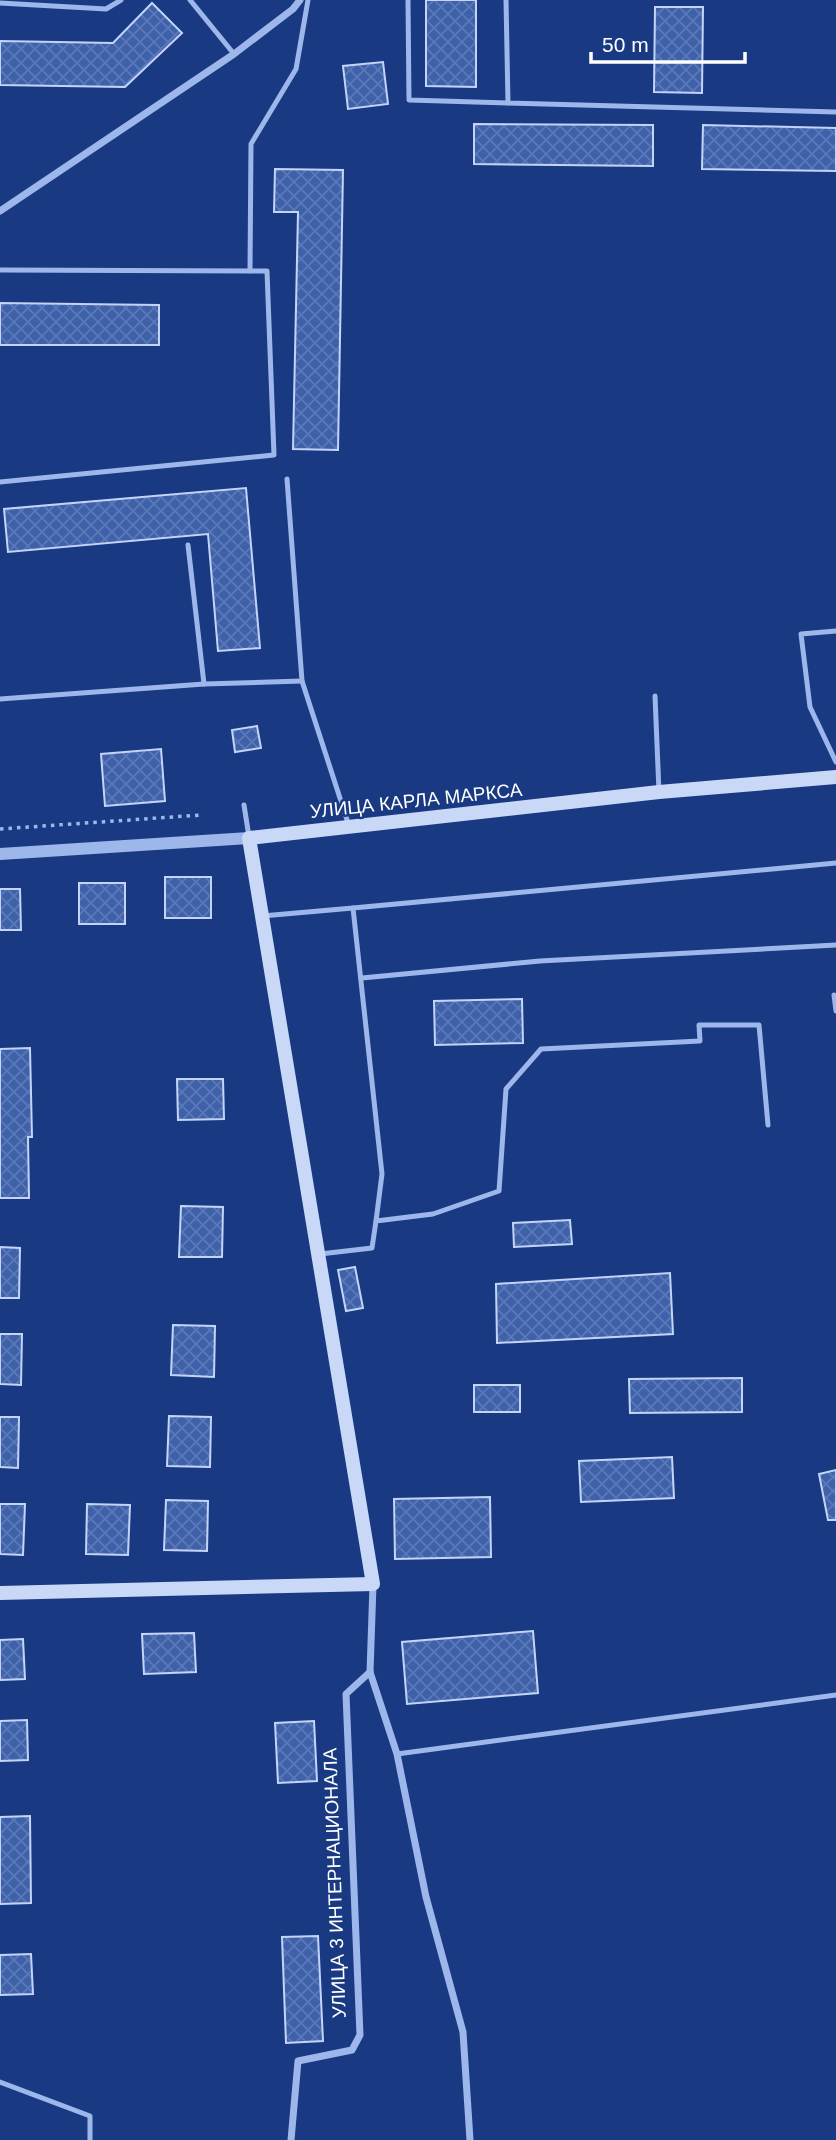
<svg xmlns="http://www.w3.org/2000/svg" width="836" height="2140" font-family="Arial,sans-serif">
  <style>
    .building { fill: url(#building-cross-hatch); stroke: #c3d4f8; stroke-width: 2 }
    .lines { fill: none; stroke-linecap: round; stroke-linejoin: round }
    .path { stroke: #9eb7eb; stroke-width: 3.5; stroke-dasharray: 3.5 5; stroke-linecap: butt }
    .service { stroke: #9eb7eb; stroke-width: 5 }
    .minor { stroke: #9eb7eb; stroke-width: 7 }
    .tertiary { stroke: #9eb7eb; stroke-width: 12 }
    .secondary { stroke: #cad8f8; stroke-width: 14 }
    .labels { text-anchor: middle; stroke-width: 5; stroke-linejoin: round; paint-order: stroke }
    .street-label { font-size: 19px; fill: #fff; stroke: #193a83 }
  </style>
  <defs>
    <pattern id="building-cross-hatch" width="8" height="8" patternUnits="userSpaceOnUse" patternTransform="scale(1.75)"><rect width="8" height="8" fill="#3e61aa"/><path d="M0 0l8 8M0 8l8-8" fill="none" stroke="#5b79b7"/></pattern>
  </defs>
  <rect width="100%" height="100%" fill="#193a83"/>
  <g class="building">
    <path d="M 426,0 L 476,0 L 476,87 L 426,86 Z"/>
    <path d="M 152,3 L 182,33 L 125,87 L 0,85 L 0,41 L 113,43 Z"/>
    <path d="M 655,7 L 703,7 L 702,93 L 654,92 Z"/>
    <path d="M 383,62 L 388,104 L 348,109 L 343,66 Z"/>
    <path d="M 474,124 L 653,125 L 653,166 L 474,164 Z"/>
    <path d="M 703,125 L 836,128 L 836,171 L 702,169 Z"/>
    <path d="M 275,169 L 343,170 L 338,450 L 293,449 L 298,212 L 274,212 Z"/>
    <path d="M 0,303 L 159,305 L 159,345 L 0,345 Z"/>
    <path d="M 246,488 L 260,648 L 218,651 L 208,534 L 8,552 L 4,509 Z"/>
    <path d="M 257,726 L 261,748 L 235,752 L 232,730 Z"/>
    <path d="M 161,749 L 165,801 L 105,806 L 101,754 Z"/>
    <rect x="165" y="877" width="46" height="41"/>
    <rect x="79" y="883" width="46" height="41"/>
    <path d="M 0,889 L 20,889 L 21,930 L 0,930 Z"/>
    <path d="M 522,999 L 523,1043 L 435,1045 L 434,1001 Z"/>
    <path d="M 30,1048 L 32,1137 L 28,1137 L 29,1198 L 0,1198 L 0,1049 Z"/>
    <path d="M 177,1079 L 223,1079 L 224,1119 L 178,1120 Z"/>
    <path d="M 181,1206 L 223,1207 L 222,1257 L 179,1257 Z"/>
    <path d="M 570,1220 L 572,1244 L 514,1247 L 513,1223 Z"/>
    <path d="M 0,1247 L 20,1248 L 19,1298 L 0,1298 Z"/>
    <path d="M 355,1267 L 363,1308 L 346,1311 L 338,1270 Z"/>
    <path d="M 670,1273 L 673,1334 L 497,1343 L 496,1284 Z"/>
    <path d="M 173,1325 L 215,1326 L 214,1377 L 171,1375 Z"/>
    <path d="M 0,1334 L 22,1334 L 21,1385 L 0,1384 Z"/>
    <path d="M 742,1378 L 742,1412 L 630,1413 L 629,1379 Z"/>
    <rect x="474" y="1385" width="46" height="27"/>
    <path d="M 169,1416 L 211,1417 L 210,1467 L 167,1466 Z"/>
    <path d="M 0,1417 L 19,1417 L 18,1468 L 0,1467 Z"/>
    <path d="M 672,1457 L 674,1498 L 581,1502 L 579,1461 Z"/>
    <path d="M 836,1470 L 836,1520 L 828,1520 L 819,1474 Z"/>
    <path d="M 490,1497 L 491,1557 L 395,1559 L 394,1499 Z"/>
    <path d="M 166,1500 L 208,1501 L 207,1551 L 164,1550 Z"/>
    <path d="M 0,1504 L 25,1504 L 23,1555 L 0,1554 Z"/>
    <path d="M 87,1504 L 130,1505 L 128,1555 L 86,1554 Z"/>
    <path d="M 533,1631 L 538,1693 L 407,1704 L 402,1642 Z"/>
    <path d="M 194,1633 L 196,1672 L 144,1674 L 142,1634 Z"/>
    <path d="M 23,1639 L 25,1679 L 0,1680 L 0,1640 Z"/>
    <path d="M 27,1720 L 28,1760 L 0,1761 L 0,1721 Z"/>
    <path d="M 314,1721 L 317,1781 L 278,1783 L 275,1723 Z"/>
    <path d="M 30,1816 L 31,1903 L 0,1904 L 0,1817 Z"/>
    <path d="M 318,1936 L 323,2041 L 286,2043 L 282,1937 Z"/>
    <path d="M 31,1954 L 33,1994 L 0,1995 L 0,1955 Z"/>
  </g>
  <g class="lines">
    <path class="path" d="M 0,829 L 201,815"/>
    <g class="service">
      <path d="M 190,0 L 234,54"/>
      <path d="M 408,0 L 409,100 L 508,103"/>
      <path d="M 506,0 L 508,103 L 836,112"/>
      <path d="M 0,3 L 106,9 L 121,0"/>
      <path d="M 0,270 L 267,271 L 274,455 L 0,482"/>
      <path d="M 250,271 L 251,144 L 296,69 L 308,0"/>
      <path d="M 287,479 L 302,681 L 349,826"/>
      <path d="M 188,545 L 204,684"/>
      <path d="M 836,631 L 801,634 L 810,707 L 836,762"/>
      <path d="M 655,696 L 659,792"/>
      <path d="M 0,699 L 204,684 L 302,681"/>
      <path d="M 244,805 L 249,837"/>
      <path d="M 262,916 L 353,908"/>
      <path d="M 362,978 L 540,961 L 836,945"/>
      <path d="M 834,995 L 836,1011"/>
      <path d="M 376,1221 L 382,1174 L 353,908 L 836,863"/>
      <path d="M 320,1254 L 372,1248 L 376,1221 L 433,1214 L 499,1191 L 506,1089 L 541,1049 L 700,1041 L 699,1025 L 759,1025 L 768,1125"/>
      <path d="M 397,1754 L 836,1695"/>
      <path d="M 0,2082 L 90,2116 L 90,2140"/>
    </g>
    <g class="minor">
      <path d="M 0,211 L 234,54 L 293,9 L 300,0"/>
      <path d="M 373,1585 L 370,1672 L 397,1754 L 426,1897 L 463,2032 L 470,2140"/>
      <path d="M 291,2140 L 298,2061 L 352,2050 L 360,2035 L 346,1694 L 370,1672"/>
    </g>
    <path class="tertiary" d="M 0,854 L 249,838"/>
    <path class="secondary" d="M 0,1593 L 373,1584 L 249,838 L 659,792 L 836,777"/>
  </g>
  <g class="labels">
    <g class="street-label">
      <text transform="translate(416 800) rotate(-6)" y="7">УЛИЦА КАРЛА МАРКСА</text>
      <text transform="translate(334 1883) rotate(-92)" y="7">УЛИЦА 3 ИНТЕРНАЦИОНАЛА</text>
    </g>
  </g>
  <path d="M591 52v10h154v-10" fill="none" stroke="#ffffff" stroke-width="3.5"/>
  <text x="602" y="52" font-size="21" fill="#ffffff" stroke="#193a83" stroke-width="5" paint-order="stroke">50 m</text>
</svg>
